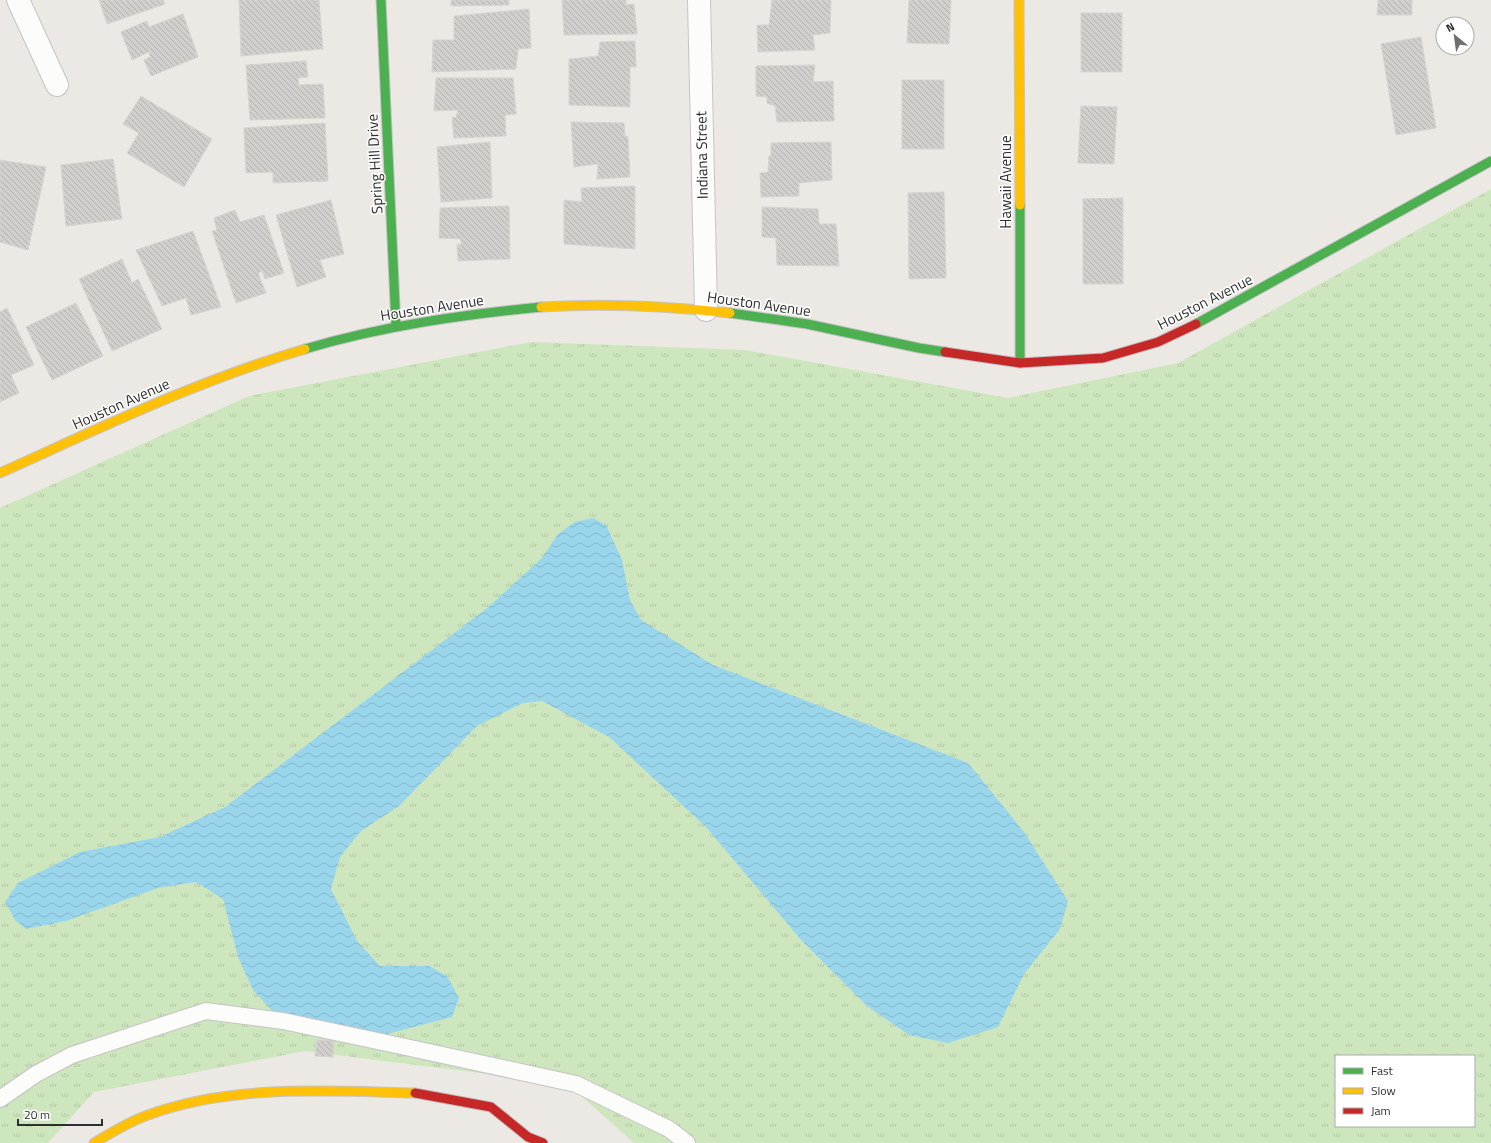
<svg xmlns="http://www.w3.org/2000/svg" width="1491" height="1143" font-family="'Titillium Web',sans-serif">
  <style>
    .grass { fill: url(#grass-tufts); fill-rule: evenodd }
    .water { fill: url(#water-waves) }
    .building { fill: url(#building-back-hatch); stroke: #d7d4d0 }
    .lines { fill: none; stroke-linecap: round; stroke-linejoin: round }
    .lane-casing { stroke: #c5c4c5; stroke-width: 18 }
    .street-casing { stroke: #c5c4c5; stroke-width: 24 }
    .fast-casing { stroke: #c5c4c5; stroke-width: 11 }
    .slow-casing { stroke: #c5c4c5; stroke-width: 11 }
    .jam-casing { stroke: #c5c4c5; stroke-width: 11 }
    .lane { stroke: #fcfcfb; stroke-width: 16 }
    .street { stroke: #fcfcfb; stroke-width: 22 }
    .fast { stroke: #4caf50; stroke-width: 9 }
    .slow { stroke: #ffc107; stroke-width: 9 }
    .jam { stroke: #c62828; stroke-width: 9 }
    .labels { text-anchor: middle; stroke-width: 3; stroke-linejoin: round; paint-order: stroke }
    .street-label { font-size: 15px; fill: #2e2e2e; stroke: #fff }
  </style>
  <defs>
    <pattern id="grass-tufts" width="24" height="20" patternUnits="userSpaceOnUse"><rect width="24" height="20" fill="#cee6be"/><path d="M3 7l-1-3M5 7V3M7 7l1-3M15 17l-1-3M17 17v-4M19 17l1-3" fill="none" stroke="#b1c6a4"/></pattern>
    <pattern id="water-waves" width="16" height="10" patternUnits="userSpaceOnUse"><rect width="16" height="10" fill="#99d6ec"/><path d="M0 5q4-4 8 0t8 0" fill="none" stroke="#84b8cb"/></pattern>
    <pattern id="building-back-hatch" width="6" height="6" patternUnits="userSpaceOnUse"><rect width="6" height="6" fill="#d1cecb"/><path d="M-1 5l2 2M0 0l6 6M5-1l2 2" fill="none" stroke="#b4b1af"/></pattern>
  </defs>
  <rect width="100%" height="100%" fill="#ece8e4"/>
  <path class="grass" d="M 1491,189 L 1491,1143 L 634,1143 L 568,1084 L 305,1051 L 94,1092 L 48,1143 L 0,1143 L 0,508 L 249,396 L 531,342 L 745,350 L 1008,398 L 1178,363 ZM 1336,1056 L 1474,1056 L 1474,1126 L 1336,1126 Z"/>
  <path class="water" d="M 593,518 L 606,525 L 622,560 L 630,600 L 641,620 L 713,665 L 968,763 L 1024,832 L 1068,901 L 1060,929 L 1024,974 L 998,1027 L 948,1043 L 909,1035 L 867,1006 L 801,940 L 706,827 L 609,737 L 542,701 L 523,703 L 477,726 L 399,806 L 361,831 L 340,857 L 331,889 L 357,941 L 380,966 L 429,966 L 447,976 L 459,998 L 452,1017 L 383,1035 L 274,1013 L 253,990 L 238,957 L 223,899 L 196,882 L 158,888 L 66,921 L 26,929 L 15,920 L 5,902 L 18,883 L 80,852 L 160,837 L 225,807 L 486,609 L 542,558 L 558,534 L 575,522 Z"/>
  <g class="building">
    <path d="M 99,0 L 163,0 L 165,4 L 107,24 Z"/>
    <path d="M 239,0 L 319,0 L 323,49 L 241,56 Z"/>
    <path d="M 451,0 L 509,0 L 509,5 L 451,6 Z"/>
    <path d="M 562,0 L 626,0 L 626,5 L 634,4 L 637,34 L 564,35 Z"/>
    <path d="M 772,0 L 831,0 L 830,33 L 813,35 L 815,50 L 758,52 L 757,25 L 769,25 Z"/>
    <path d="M 909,0 L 951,0 L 949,44 L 907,43 Z"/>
    <path d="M 1378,0 L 1412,0 L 1412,15 L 1377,15 Z"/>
    <path d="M 529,9 L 531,48 L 518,49 L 516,69 L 432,72 L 433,40 L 454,40 L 454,16 Z"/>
    <rect x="1081" y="13" width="41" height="59"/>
    <path d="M 183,14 L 198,57 L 151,76 L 144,60 L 150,57 L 149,52 L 132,60 L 121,32 L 147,21 L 149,27 Z"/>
    <path d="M 1421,37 L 1436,128 L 1396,135 L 1381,44 Z"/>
    <path d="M 635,41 L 636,67 L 630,67 L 630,107 L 569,105 L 569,59 L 598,56 L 600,42 Z"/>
    <path d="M 306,61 L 308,77 L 298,78 L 299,85 L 323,84 L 325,118 L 250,120 L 246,65 Z"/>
    <path d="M 815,65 L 813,82 L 833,81 L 834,121 L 777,122 L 775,106 L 767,103 L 767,97 L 756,96 L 756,66 Z"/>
    <path d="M 436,78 L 513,78 L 516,114 L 505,115 L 506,136 L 454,138 L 452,117 L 456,118 L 458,110 L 434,111 Z"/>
    <rect x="902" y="80" width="42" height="69"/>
    <path d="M 141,96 L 212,139 L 184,187 L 127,153 L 139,133 L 123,124 Z"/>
    <path d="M 1081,106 L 1117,107 L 1114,164 L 1078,163 Z"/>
    <path d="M 571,122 L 624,123 L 625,136 L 628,137 L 630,177 L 597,179 L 598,164 L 574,167 Z"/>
    <path d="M 325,123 L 328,181 L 273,183 L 273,172 L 246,173 L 244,128 Z"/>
    <path d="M 490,142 L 492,198 L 441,202 L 437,147 Z"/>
    <path d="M 831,142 L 832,180 L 799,183 L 799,196 L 761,197 L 760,173 L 768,172 L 769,156 L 771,156 L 771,143 Z"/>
    <path d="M 113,159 L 122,219 L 66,226 L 61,165 Z"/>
    <path d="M 0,160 L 46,167 L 28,250 L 0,242 Z"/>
    <path d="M 635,186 L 635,249 L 564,244 L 564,200 L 582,202 L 581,188 Z"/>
    <path d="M 944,192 L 946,278 L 909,279 L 908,193 Z"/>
    <path d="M 1123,198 L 1123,284 L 1083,284 L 1083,199 Z"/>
    <path d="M 331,200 L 344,254 L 320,260 L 326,277 L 297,287 L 276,215 Z"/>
    <path d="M 509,206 L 510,259 L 458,261 L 457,244 L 461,245 L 461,239 L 439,238 L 440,208 Z"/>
    <path d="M 762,207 L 818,209 L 819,224 L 836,224 L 839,266 L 777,265 L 776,238 L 762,237 Z"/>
    <path d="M 235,210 L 240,222 L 264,215 L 284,273 L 265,279 L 262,271 L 258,273 L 266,293 L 236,303 L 212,231 L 217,231 L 214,218 Z"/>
    <path d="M 193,231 L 221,307 L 191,315 L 186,298 L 162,306 L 136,250 Z"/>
    <path d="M 122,259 L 132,283 L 138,279 L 162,329 L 112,351 L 79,279 Z"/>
    <path d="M 76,303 L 103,356 L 52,380 L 26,327 Z"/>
    <path d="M 7,308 L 34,365 L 11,375 L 19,393 L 0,402 L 0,312 Z"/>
    <path d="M 317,1040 L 334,1041 L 333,1057 L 315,1056 Z"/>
  </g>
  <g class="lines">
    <g class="lane-casing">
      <path id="lane" d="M 0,1099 L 36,1074 L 72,1055 L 206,1011 L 283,1021 L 401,1046 L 576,1084 L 669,1129 L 687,1143"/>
    </g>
    <g class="street-casing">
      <g id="street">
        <path d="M 18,0 L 57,85"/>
        <path d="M 699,0 L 706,310"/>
      </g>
    </g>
    <g class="fast-casing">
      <g id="fast">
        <path d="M 381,0 L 396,326"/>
        <path d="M 730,313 L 807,324 L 919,348 L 945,352"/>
        <path d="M 1196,324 L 1491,161"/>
        <path d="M 305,349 C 382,326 461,315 541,307"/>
        <path d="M 1020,363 L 1020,205"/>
      </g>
    </g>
    <g class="slow-casing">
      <g id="slow">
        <path d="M 1019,0 L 1020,205"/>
        <path d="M 541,307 C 603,303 669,306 730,313"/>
        <path d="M 0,473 C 100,428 199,380 305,349"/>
        <path d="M 94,1143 C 111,1133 128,1122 148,1115 C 233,1084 325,1091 415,1093"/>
      </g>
    </g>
    <g class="jam-casing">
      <g id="jam">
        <path d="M 945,352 L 1020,363 L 1103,358 L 1158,342 L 1196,324"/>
        <path d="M 415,1093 L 491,1107 L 528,1137 L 543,1143"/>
      </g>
    </g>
    <use href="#lane" class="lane"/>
    <use href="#street" class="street"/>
    <use href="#fast" class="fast"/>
    <use href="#slow" class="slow"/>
    <use href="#jam" class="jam"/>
  </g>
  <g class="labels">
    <g class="street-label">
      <text transform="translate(702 155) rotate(-91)" y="5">Indiana Street</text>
      <text transform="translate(375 164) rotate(-93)" y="5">Spring Hill Drive</text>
      <text transform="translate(1006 182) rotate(-90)" y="5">Hawaii Avenue</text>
      <text transform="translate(1205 302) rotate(-27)" y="5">Houston Avenue</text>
      <text transform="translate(759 304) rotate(8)" y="5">Houston Avenue</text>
      <text transform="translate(432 308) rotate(-9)" y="5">Houston Avenue</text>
      <text transform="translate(121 404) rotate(-24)" y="5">Houston Avenue</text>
    </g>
  </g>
  <rect x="1335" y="1055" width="140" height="72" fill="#ffffff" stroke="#ababab"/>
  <rect x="1343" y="1068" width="20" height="6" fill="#4caf50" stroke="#ababab"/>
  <text x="1371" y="1075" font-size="12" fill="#2e2e2e">Fast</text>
  <rect x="1343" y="1088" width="20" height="6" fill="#ffc107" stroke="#ababab"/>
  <text x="1371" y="1095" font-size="12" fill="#2e2e2e">Slow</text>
  <rect x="1343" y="1108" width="20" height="6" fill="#c62828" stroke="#ababab"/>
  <text x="1371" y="1115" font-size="12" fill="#2e2e2e">Jam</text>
  <g transform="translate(1455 36) rotate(331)"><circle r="19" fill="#ffffff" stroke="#ababab"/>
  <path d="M0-3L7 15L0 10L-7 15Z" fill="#706f6e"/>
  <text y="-6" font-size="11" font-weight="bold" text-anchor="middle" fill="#2e2e2e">N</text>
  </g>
  <path d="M18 1119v6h84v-6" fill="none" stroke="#2e2e2e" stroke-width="2"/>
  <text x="24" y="1119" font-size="12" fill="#2e2e2e" stroke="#ffffff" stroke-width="3" paint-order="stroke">20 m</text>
</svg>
